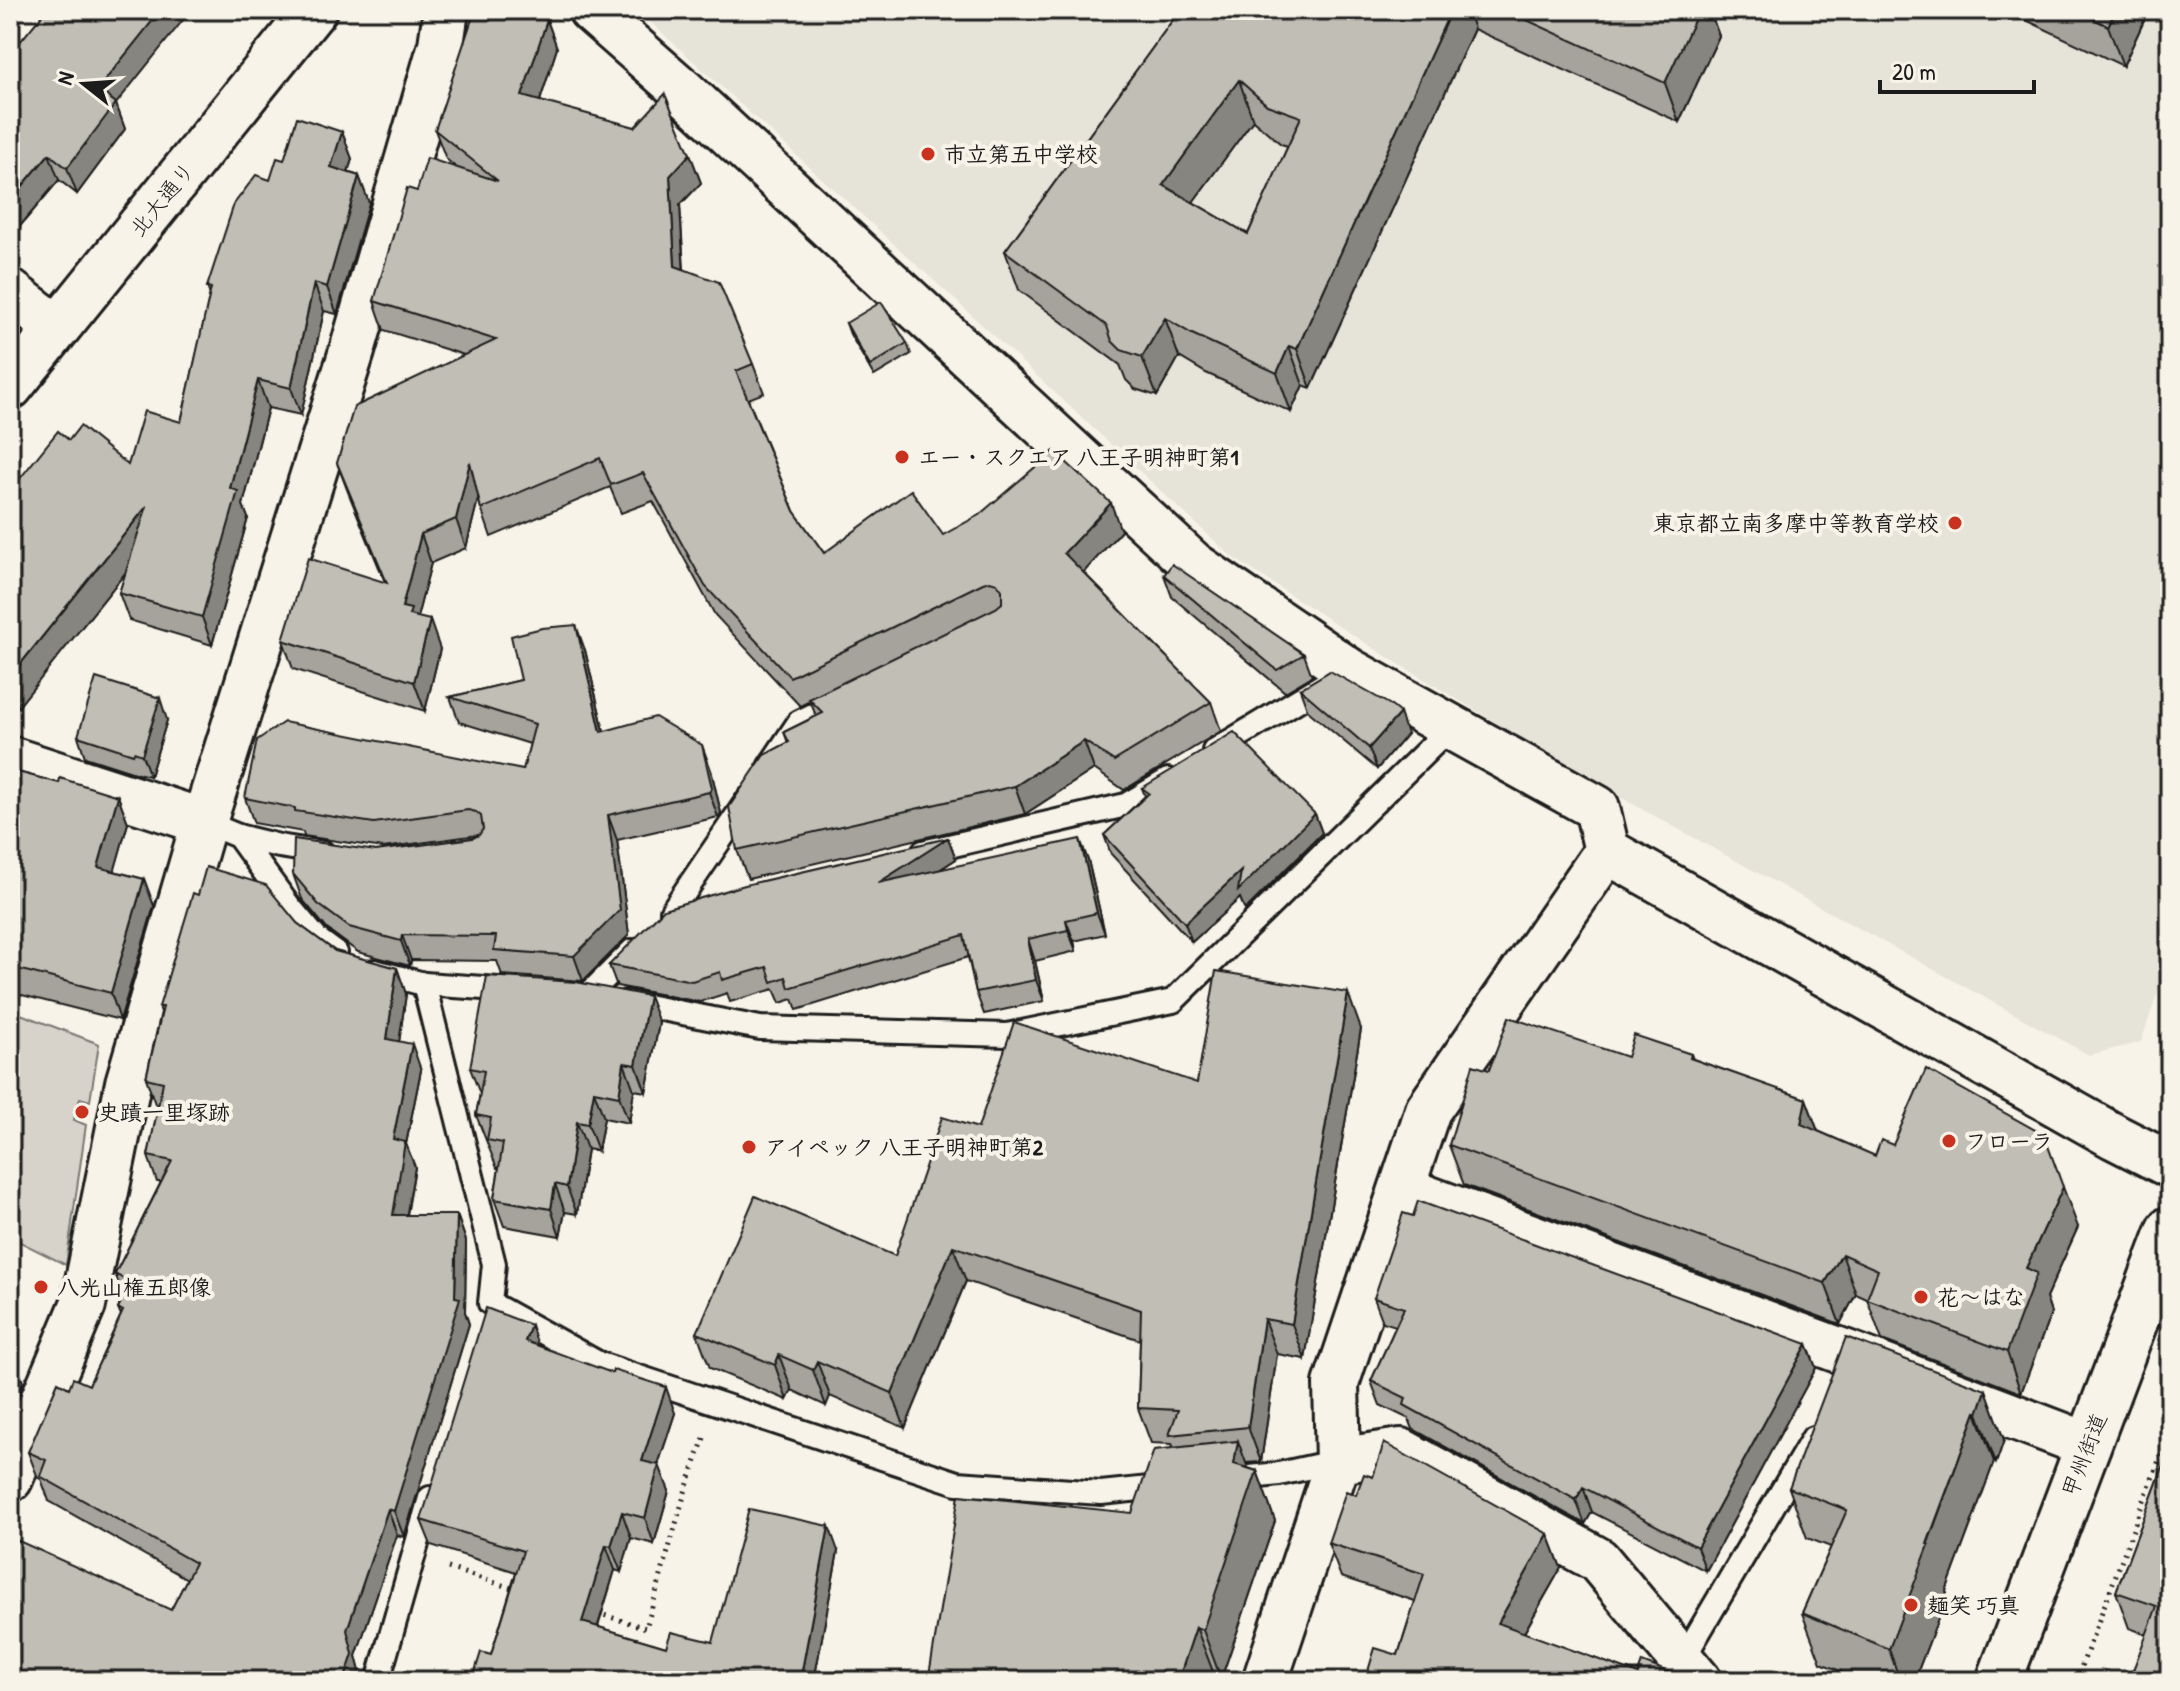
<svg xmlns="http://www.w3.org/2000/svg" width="2180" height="1691" font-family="'Patrick Hand','Klee One',sans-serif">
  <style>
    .built { fill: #e6e3d9 }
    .green { fill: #d7d3cb; stroke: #7a7874; stroke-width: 2 }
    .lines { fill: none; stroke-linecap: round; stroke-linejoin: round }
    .service-casing { stroke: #1c1c1c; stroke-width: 28 }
    .minor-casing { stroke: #1c1c1c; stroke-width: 50 }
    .tertiary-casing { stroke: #1c1c1c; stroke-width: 50 }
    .trunk-casing { stroke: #1c1c1c; stroke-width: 50 }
    .path { stroke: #1c1c1c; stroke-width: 5; stroke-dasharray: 2 6; stroke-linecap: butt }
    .service { stroke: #f7f3e8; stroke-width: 22 }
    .minor { stroke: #f7f3e8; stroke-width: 44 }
    .tertiary { stroke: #f7f3e8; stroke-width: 44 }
    .trunk { stroke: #f7f3e8; stroke-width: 44 }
    .wall { fill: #a5a39c; stroke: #1c1c1c; stroke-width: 2; fill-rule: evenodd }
    .shaded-wall { fill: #86857f; stroke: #1c1c1c; stroke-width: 2 }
    .building { fill: #c0beb5; stroke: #1c1c1c; stroke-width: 2; fill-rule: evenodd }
    .poi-dot { fill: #c8321e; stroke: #f7f3e8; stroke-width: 3 }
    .labels { text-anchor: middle; stroke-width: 8; stroke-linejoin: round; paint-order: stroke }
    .poi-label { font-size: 22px; font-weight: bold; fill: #1c1c1c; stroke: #f7f3e8; text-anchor: start }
    .street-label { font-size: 22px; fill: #1c1c1c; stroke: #f7f3e8 }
  </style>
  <rect width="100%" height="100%" fill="#f7f3e8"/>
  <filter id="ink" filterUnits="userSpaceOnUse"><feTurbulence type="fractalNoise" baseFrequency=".0125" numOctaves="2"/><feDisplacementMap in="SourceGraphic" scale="16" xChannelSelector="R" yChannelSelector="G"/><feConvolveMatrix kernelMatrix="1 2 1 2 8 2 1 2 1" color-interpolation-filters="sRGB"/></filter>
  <g filter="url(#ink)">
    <path class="built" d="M 637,10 L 2170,10 L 2170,956 L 2141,1042 L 2089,1055 L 1620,797 L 1392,660 L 1232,557 L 953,298 Z"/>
    <path class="green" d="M 10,1010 L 99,1044 L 90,1101 L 80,1098 L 74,1120 L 86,1125 L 66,1265 L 10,1237 Z"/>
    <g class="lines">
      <g class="service-casing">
        <g id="service">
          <path d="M 1214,751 L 1328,682"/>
          <path d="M 769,767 L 799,722 L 842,701"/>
          <path d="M 204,822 L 238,836 L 289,906 L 317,939 L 336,953"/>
          <path d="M 238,836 L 279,846 L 323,853"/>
          <path d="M 923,852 L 1126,805 L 1168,780"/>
          <path d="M 672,911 L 748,799"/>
          <path d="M 374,971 L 424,984 L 514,990"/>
          <path d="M 424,984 L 494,1264 L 490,1303 L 600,1364 L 957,1483 L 1101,1493 L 1169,1486"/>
          <path d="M 572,994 L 588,995 L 632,951"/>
          <path d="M 626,1002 L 760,1028 L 1007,1035 L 1173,1001 L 1450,728"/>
          <path d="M 1231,1479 L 1279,1474 L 1338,1461"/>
          <path d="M 1682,1661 L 1813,1438"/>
          <path d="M 378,1681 L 430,1498"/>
        </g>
      </g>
      <g class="minor-casing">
        <g id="minor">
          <path d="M 591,10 L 682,90 L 1194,565 L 1348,670 L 1597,808 L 1607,851 L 1428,1110 L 1336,1384 L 1338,1461 L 1265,1681"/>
          <path d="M 10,292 L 57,328"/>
          <path d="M 10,759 L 204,822"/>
          <path d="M 1402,1189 L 1860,1358 L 2088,1445"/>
          <path d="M 1338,1461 L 1401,1451 L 1598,1560 L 1699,1681"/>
          <path d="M 10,1479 L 83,1305 L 128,1083 L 204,822 L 352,351 L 441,45 L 446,10"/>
        </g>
      </g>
      <g class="tertiary-casing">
        <g id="tertiary">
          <path d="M 10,387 L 314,10"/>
          <path d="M 1607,851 L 2115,1137 L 2170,1165"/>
        </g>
      </g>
      <g class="trunk-casing">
        <path id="trunk" d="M 1999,1681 L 2170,1229"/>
      </g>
      <g class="path">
        <path d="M 10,1314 L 23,1321"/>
        <path d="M 448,1568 L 515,1589"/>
        <path d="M 597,1613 L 646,1628 L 686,1489 L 704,1438"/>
        <path d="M 2076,1681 L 2170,1431"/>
      </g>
      <use href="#service" class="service"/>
      <use href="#minor" class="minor"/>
      <use href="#tertiary" class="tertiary"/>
      <use href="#trunk" class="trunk"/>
    </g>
    <g class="wall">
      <path d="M 1180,10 L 1715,10 L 1712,17 L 1719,36 L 1679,122 L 1474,29 L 1311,388 L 1303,385 L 1291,412 L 1206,373 L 1179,357 L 1157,396 L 1135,389 L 1126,380 L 1120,365 L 1019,290 L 1005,251 ZM 1253,120 L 1281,144 L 1288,146 L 1248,234 L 1193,202 Z"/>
      <path d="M 2005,10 L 2149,10 L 2123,66 Z"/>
      <path d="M 547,20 L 557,48 L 540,101 L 690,154 L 701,183 L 680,205 L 684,269 L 753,364 L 764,393 L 748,399 L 794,511 L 824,553 L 943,535 L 1121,531 L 1083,572 L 1211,702 L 1221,731 L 1124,790 L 1094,769 L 1025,814 L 748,879 L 737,850 L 788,743 L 784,732 L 816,716 L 810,701 L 800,706 L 715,615 L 653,501 L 621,513 L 610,487 L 491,537 L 478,499 L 466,548 L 431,563 L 417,617 L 440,649 L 425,711 L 293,669 L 283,640 L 385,582 L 348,492 L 337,463 L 464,355 L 384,330 L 374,301 L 417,191 L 457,168 L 446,159 L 435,130 Z"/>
      <path d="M 10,54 L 116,104 L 125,129 L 77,194 L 59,180 L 10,238 Z"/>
      <path d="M 342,132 L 352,159 L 348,172 L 359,176 L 369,203 L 337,314 L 324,311 L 301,415 L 268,408 L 243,505 L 248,518 L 212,645 L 129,620 L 119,593 L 126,572 L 10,717 L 10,491 L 69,440 L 128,465 L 181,422 L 210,295 L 207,287 L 270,180 L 284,160 Z"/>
      <path d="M 846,323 L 907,343 L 911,354 L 874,376 L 850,334 Z"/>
      <path d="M 1164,575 L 1304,654 L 1312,676 L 1285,692 L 1172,597 Z"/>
      <path d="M 585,650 L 604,731 L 711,770 L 721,813 L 718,817 L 617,840 L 629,935 L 583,981 L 502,975 L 497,961 L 411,960 L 410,966 L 358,952 L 327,929 L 302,899 L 293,874 L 376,851 L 473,838 L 478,835 L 383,848 L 304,836 L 303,832 L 254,823 L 245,798 L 523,770 L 530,744 L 459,722 L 450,697 L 521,680 Z"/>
      <path d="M 1300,689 L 1407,734 L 1377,769 L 1308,711 Z"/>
      <path d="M 167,720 L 150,776 L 141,774 L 141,775 L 85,757 L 78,736 Z"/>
      <path d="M 10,770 L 59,783 L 118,796 L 128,823 L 114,871 L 144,879 L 154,906 L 120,1020 L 10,992 Z"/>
      <path d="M 1142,788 L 1315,814 L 1322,833 L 1245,910 L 1240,898 L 1192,942 L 1111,854 L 1104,835 L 1145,796 Z"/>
      <path d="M 948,838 L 956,859 L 939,870 L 1088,860 L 1105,934 L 1074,941 L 1076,951 L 1035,961 L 1044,1001 L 984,1014 L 976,992 L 968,957 L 797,1010 L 793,999 L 780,1003 L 774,989 L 730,1002 L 727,993 L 700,1002 L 617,986 L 609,965 Z"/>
      <path d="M 297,923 L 335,951 L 397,968 L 406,994 L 399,1041 L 421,1070 L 406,1144 L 415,1167 L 407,1215 L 457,1215 L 466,1241 L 465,1312 L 469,1324 L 404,1537 L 397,1535 L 356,1656 L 362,1681 L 10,1681 L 171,1610 L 187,1579 L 49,1501 L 41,1479 L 38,1478 L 28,1452 L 69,1388 L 89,1385 L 121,1315 L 118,1308 L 124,1297 L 115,1274 L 161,1182 L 157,1182 L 148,1156 L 159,1105 L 155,1104 L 146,1078 L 161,1012 L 159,1007 Z"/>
      <path d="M 659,1023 L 646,1092 L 634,1090 L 629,1123 L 604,1118 L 598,1151 L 587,1149 L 577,1214 L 565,1212 L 560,1236 L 504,1226 L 494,1199 L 499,1168 L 497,1168 L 476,1115 L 480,1094 L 470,1068 Z"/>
      <path d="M 1361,1029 L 1305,1359 L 1277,1354 L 1261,1462 L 1246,1463 L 1248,1468 L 1257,1471 L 1275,1521 L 1221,1679 L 1215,1677 L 1132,1513 L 1174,1448 L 1172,1444 L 1151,1443 L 1138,1408 L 1140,1340 L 966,1281 L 905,1428 L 830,1396 L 826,1406 L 792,1390 L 787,1400 L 710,1368 L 697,1333 L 895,1256 L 978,1128 L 1197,1083 Z"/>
      <path d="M 1691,1054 L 1693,1059 L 1806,1099 L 1818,1131 L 1875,1156 L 2078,1227 L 2046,1298 L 2051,1313 L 2021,1393 L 1882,1340 L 1867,1299 L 1856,1294 L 1840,1324 L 1464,1185 L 1449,1145 L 1489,1070 Z"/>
      <path d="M 1374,1298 L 1807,1344 L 1816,1368 L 1706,1571 L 1592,1512 L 1585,1524 L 1413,1429 L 1409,1419 L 1380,1405 L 1371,1381 L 1396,1326 L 1383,1322 Z"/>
      <path d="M 538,1346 L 675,1413 L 658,1465 L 659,1465 L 669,1491 L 654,1544 L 631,1538 L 621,1572 L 615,1570 L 598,1627 L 666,1647 L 713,1642 L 838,1551 L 814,1681 L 491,1655 L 516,1572 L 431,1545 L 421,1520 Z"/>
      <path d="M 1986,1390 L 2004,1440 L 1996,1463 L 1994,1462 L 1946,1591 L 1947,1595 L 1914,1681 L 1864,1681 L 1821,1663 L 1802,1613 L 1831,1547 L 1807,1538 L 1789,1488 Z"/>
      <path d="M 2170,1448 L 2170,1681 L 2146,1634 L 2129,1628 L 2116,1592 Z"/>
      <path d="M 1356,1495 L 1548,1534 L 1561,1568 L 1524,1633 L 1638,1674 L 1685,1678 L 1686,1681 L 1365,1681 L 1398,1655 L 1415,1601 L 1341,1577 L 1328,1543 Z"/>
    </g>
    <g class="shaded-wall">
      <path d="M 161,10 L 191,10 L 116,104 L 125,129 L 77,194 L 67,168 L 98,89 Z"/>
      <path d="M 1451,10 L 1467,10 L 1474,29 L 1311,388 L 1297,349 Z"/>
      <path d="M 1698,10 L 1715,10 L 1712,17 L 1719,36 L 1679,122 L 1665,83 Z"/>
      <path d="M 2116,10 L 2149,10 L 2123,66 L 2108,26 Z"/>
      <path d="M 547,20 L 557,48 L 532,125 L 522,96 Z"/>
      <path d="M 1239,80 L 1253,120 L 1177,224 L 1163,185 Z"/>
      <path d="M 342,132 L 352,159 L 341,195 L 331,167 Z"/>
      <path d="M 49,154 L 59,180 L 10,238 L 10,201 Z"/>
      <path d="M 690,154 L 701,183 L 680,205 L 685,295 L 675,266 L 670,176 Z"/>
      <path d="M 359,176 L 369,203 L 337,314 L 327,287 Z"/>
      <path d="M 314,283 L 324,311 L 301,415 L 291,388 Z"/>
      <path d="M 1165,318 L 1179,357 L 1157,396 L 1142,357 Z"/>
      <path d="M 1289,346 L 1303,385 L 1291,412 L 1277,373 Z"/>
      <path d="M 258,380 L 268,408 L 243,505 L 248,518 L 212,645 L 202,617 L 230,488 Z"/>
      <path d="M 470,462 L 480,491 L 466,548 L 456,519 Z"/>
      <path d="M 1111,503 L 1121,531 L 1075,582 L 1064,553 Z"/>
      <path d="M 147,506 L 157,533 L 10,717 L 10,677 Z"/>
      <path d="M 421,534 L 431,563 L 416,622 L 402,607 Z"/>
      <path d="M 430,620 L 440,649 L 425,711 L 414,682 Z"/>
      <path d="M 576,625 L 585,650 L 610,757 L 601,732 Z"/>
      <path d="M 160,698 L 167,720 L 150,776 L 142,755 Z"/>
      <path d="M 1400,713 L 1407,734 L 1377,769 L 1369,748 Z"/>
      <path d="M 1084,741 L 1094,769 L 1025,814 L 1015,786 Z"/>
      <path d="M 702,745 L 711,770 L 721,813 L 718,817 L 709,792 Z"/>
      <path d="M 118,796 L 128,823 L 108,894 L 98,867 Z"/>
      <path d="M 1315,814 L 1322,833 L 1245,910 L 1240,898 L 1192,942 L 1185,923 L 1241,871 Z"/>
      <path d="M 608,815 L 617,840 L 629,935 L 583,981 L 574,956 Z"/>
      <path d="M 948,838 L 956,859 L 885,905 L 878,883 Z"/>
      <path d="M 1080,839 L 1088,860 L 1105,934 L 1097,913 Z"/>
      <path d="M 144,879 L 154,906 L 120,1020 L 111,993 Z"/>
      <path d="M 1066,920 L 1074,941 L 1076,951 L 1068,930 Z"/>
      <path d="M 402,935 L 411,960 L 410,966 L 401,941 Z"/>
      <path d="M 1028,939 L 1035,961 L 1044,1001 L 1036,980 Z"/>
      <path d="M 397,968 L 406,994 L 396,1064 L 387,1039 Z"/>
      <path d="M 1348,993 L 1361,1029 L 1305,1359 L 1292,1324 Z"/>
      <path d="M 649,996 L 659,1023 L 646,1092 L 636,1065 Z"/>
      <path d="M 412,1044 L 421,1070 L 406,1144 L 415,1167 L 402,1241 L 393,1215 L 393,1139 Z"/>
      <path d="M 624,1063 L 634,1090 L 629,1123 L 619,1096 Z"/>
      <path d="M 594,1091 L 604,1118 L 598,1151 L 588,1124 Z"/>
      <path d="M 1806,1099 L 1821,1140 L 1801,1124 Z"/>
      <path d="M 577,1122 L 587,1149 L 577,1214 L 567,1187 Z"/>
      <path d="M 555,1184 L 565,1212 L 560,1236 L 551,1209 Z"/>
      <path d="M 2063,1187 L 2078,1227 L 2046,1298 L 2051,1313 L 2021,1393 L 2007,1352 L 2026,1268 Z"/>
      <path d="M 457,1215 L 466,1241 L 465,1312 L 469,1324 L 404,1537 L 394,1511 L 455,1297 Z"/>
      <path d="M 953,1246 L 966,1281 L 905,1428 L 892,1393 Z"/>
      <path d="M 1842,1254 L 1856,1294 L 1840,1324 L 1825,1283 Z"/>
      <path d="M 1264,1319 L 1277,1354 L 1261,1462 L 1248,1427 Z"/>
      <path d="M 531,1325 L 540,1351 L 525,1341 Z"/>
      <path d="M 1807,1344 L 1816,1368 L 1706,1571 L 1697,1547 Z"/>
      <path d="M 779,1355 L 792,1390 L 787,1400 L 775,1365 Z"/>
      <path d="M 817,1361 L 830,1396 L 826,1406 L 813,1370 Z"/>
      <path d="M 16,1362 L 23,1382 L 10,1414 L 10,1377 Z"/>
      <path d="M 666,1387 L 675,1413 L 651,1486 L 642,1461 Z"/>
      <path d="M 1986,1390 L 2004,1440 L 1996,1463 L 1978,1413 Z"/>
      <path d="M 1976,1412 L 1994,1462 L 1946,1591 L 1947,1595 L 1914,1681 L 1900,1681 L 1889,1649 Z"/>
      <path d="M 1238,1441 L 1253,1482 L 1257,1471 L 1275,1521 L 1221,1679 L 1203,1630 Z"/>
      <path d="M 659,1465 L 669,1491 L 654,1544 L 645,1518 Z"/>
      <path d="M 1583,1487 L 1592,1512 L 1585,1524 L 1576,1500 Z"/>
      <path d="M 388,1509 L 397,1535 L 356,1656 L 362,1679 L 362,1681 L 344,1681 L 347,1630 Z"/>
      <path d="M 622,1512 L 631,1538 L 621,1572 L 611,1546 Z"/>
      <path d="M 829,1526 L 838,1551 L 814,1681 L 800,1681 Z"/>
      <path d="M 1548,1534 L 1561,1568 L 1510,1657 L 1498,1623 Z"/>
      <path d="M 606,1545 L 615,1570 L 591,1648 L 582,1622 Z"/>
      <path d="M 1196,1627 L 1215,1677 L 1213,1681 L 1178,1681 Z"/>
    </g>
    <g class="building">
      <path d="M 46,10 L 161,10 L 98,89 L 116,103 L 67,168 L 49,154 L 10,201 L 10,54 Z"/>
      <path d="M 475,10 L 515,10 L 547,20 L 522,96 L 635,127 L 665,94 L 690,154 L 670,176 L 675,266 L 719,282 L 753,364 L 736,371 L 794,511 L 824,553 L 911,490 L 943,535 L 979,515 L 1054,451 L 1111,503 L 1064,553 L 1211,702 L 1114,761 L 1084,741 L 1015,786 L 737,850 L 729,807 L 764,755 L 789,742 L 784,732 L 823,713 L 809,699 L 996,608 L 1002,603 L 1002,590 L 997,583 L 990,581 L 983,583 L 790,677 L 705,586 L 643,473 L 611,485 L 600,458 L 481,509 L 470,462 L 456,519 L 421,534 L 402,607 L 411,609 L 409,615 L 430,620 L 414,682 L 283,640 L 308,558 L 387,583 L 337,463 L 354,407 L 496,340 L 374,301 L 407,188 L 417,191 L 427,158 L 498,181 L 435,130 Z"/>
      <path d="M 1180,10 L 1451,10 L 1297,349 L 1289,346 L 1277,373 L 1192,334 L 1165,318 L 1142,357 L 1121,350 L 1112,341 L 1107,326 L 1005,251 ZM 1239,80 L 1267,105 L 1301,117 L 1248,234 L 1163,185 Z"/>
      <path d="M 1505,10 L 1699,10 L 1665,83 Z"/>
      <path d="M 2074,10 L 2116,10 L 2108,26 Z"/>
      <path d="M 297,117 L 342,132 L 331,167 L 359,176 L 327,287 L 314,283 L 291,388 L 258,380 L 230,488 L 238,491 L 202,617 L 119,593 L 147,506 L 10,677 L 10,491 L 58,431 L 69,440 L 80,426 L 128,465 L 144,411 L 181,422 L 211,288 L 207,287 L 234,204 L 256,175 L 270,180 L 277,158 L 284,160 Z"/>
      <path d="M 881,302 L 907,343 L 870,366 L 846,323 Z"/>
      <path d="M 1172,564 L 1304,654 L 1277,670 L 1164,575 Z"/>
      <path d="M 576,625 L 601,732 L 655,717 L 702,745 L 712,788 L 709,792 L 608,815 L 620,910 L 574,956 L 494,950 L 496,936 L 402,935 L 401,941 L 349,927 L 318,904 L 293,874 L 294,839 L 376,851 L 473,838 L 479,835 L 483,829 L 481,816 L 476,812 L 468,810 L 374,823 L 295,811 L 295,808 L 245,798 L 257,740 L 284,722 L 523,770 L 535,724 L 450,697 L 521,680 L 511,636 L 542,628 Z"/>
      <path d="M 1330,671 L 1389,704 L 1400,713 L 1369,748 L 1300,689 Z"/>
      <path d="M 96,678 L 160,698 L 142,755 L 134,752 L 133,754 L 78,736 Z"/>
      <path d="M 1234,732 L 1315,814 L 1238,891 L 1241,871 L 1185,923 L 1104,835 L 1149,793 L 1142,788 Z"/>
      <path d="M 10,770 L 59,783 L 60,778 L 118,796 L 98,867 L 144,879 L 111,993 L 10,967 Z"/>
      <path d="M 948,838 L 878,883 L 1080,839 L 1097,913 L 1066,920 L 1068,930 L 1028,939 L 1036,980 L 976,992 L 964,935 L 789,988 L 786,977 L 772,982 L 767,967 L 722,980 L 720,972 L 692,981 L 609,965 L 664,909 L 745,885 Z"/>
      <path d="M 206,867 L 266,885 L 297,923 L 335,951 L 397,968 L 387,1039 L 412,1044 L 393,1139 L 405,1142 L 393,1215 L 457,1215 L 455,1297 L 460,1298 L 394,1511 L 388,1509 L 347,1630 L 353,1654 L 344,1681 L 10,1681 L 10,1537 L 171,1610 L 195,1563 L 40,1476 L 46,1460 L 28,1452 L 58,1382 L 69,1388 L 73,1378 L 89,1385 L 123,1311 L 118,1308 L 131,1283 L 115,1274 L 172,1161 L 148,1156 L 163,1082 L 146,1078 L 163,1007 L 159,1007 L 193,893 L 198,895 Z"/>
      <path d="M 1216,971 L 1348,993 L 1292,1324 L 1264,1319 L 1248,1427 L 1169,1435 L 1178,1410 L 1138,1408 L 1141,1310 L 953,1246 L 892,1393 L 817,1361 L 813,1370 L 779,1355 L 775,1365 L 697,1333 L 755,1196 L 895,1256 L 942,1117 L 978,1128 L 1014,1022 L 1197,1083 Z"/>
      <path d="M 487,976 L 576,982 L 649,996 L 636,1065 L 624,1063 L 619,1096 L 594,1091 L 588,1124 L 577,1122 L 567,1187 L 555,1184 L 551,1209 L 494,1199 L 503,1143 L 487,1140 L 491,1118 L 476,1115 L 484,1071 L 470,1068 Z"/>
      <path d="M 1509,1017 L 1627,1057 L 1634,1035 L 1691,1054 L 1690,1058 L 1806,1099 L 1801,1124 L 1875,1156 L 1881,1140 L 1893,1145 L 1926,1069 L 2044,1135 L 2063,1187 L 2026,1268 L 2037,1273 L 2007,1352 L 1867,1299 L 1878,1270 L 1842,1254 L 1825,1283 L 1449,1145 L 1473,1065 L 1489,1070 Z"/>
      <path d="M 1418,1201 L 1807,1344 L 1697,1547 L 1583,1487 L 1576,1500 L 1404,1405 L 1406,1398 L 1371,1381 L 1404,1308 L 1374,1298 L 1403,1213 L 1413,1216 Z"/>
      <path d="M 486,1308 L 531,1325 L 525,1341 L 612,1373 L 613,1370 L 666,1387 L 642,1461 L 659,1465 L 645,1518 L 622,1512 L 611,1546 L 606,1545 L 582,1622 L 666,1647 L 671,1632 L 713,1642 L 749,1509 L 829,1526 L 800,1681 L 472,1681 L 481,1652 L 491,1655 L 523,1551 L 421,1520 Z"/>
      <path d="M 1846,1337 L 1986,1390 L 1978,1413 L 1976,1412 L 1927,1544 L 1929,1545 L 1889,1649 L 1802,1613 L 1847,1510 L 1789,1488 Z"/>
      <path d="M 10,1359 L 16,1362 L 10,1377 Z"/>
      <path d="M 1238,1441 L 1234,1464 L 1257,1471 L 1203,1630 L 1196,1627 L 1178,1681 L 928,1681 L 959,1495 L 1132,1513 L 1154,1450 Z"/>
      <path d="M 1384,1443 L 1548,1534 L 1498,1623 L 1638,1674 L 1642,1662 L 1685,1678 L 1684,1681 L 1365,1681 L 1375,1648 L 1398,1655 L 1424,1574 L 1328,1543 L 1346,1491 L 1356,1495 L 1364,1474 L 1373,1477 Z"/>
      <path d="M 2170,1448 L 2170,1681 L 2129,1681 L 2157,1606 L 2116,1592 Z"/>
    </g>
  </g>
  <g class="poi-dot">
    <circle cx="928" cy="154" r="8"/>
    <circle cx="902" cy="457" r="8"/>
    <circle cx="1955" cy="523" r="8"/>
    <circle cx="82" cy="1112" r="8"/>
    <circle cx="1949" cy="1141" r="8"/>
    <circle cx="749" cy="1147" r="8"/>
    <circle cx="41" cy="1287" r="8"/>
    <circle cx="1921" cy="1297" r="8"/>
    <circle cx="1911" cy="1605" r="8"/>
  </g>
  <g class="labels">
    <g class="poi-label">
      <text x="944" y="162">市立第五中学校</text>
      <text x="918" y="465">エー・スクエア 八王子明神町第1</text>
      <text x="1939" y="531" text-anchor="end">東京都立南多摩中等教育学校</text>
      <text x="98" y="1120">史蹟一里塚跡</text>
      <text x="1965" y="1149">フローラ</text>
      <text x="765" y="1155">アイペック 八王子明神町第2</text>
      <text x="57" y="1295">八光山権五郎像</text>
      <text x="1937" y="1305">花～はな</text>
      <text x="1927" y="1613">麺笑 巧真</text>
    </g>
    <g class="street-label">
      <text transform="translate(162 199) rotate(-51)" y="8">北大通り</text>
      <text transform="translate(2084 1455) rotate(-69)" y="8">甲州街道</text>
    </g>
  </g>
  <rect width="2180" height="1691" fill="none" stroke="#f7f3e8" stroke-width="40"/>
  <rect x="20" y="20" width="2140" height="1651" fill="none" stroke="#1c1c1c" stroke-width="3" filter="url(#ink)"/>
  <g transform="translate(84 84) rotate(287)" stroke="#f7f3e8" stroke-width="6" paint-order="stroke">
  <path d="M0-6L14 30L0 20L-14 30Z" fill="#1c1c1c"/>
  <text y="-12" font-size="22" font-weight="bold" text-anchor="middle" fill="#1c1c1c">N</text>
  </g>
  <path d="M1880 80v12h154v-12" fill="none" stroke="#1c1c1c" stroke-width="4"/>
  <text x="1892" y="80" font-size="24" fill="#1c1c1c" stroke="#f7f3e8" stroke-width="6" paint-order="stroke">20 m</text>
</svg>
